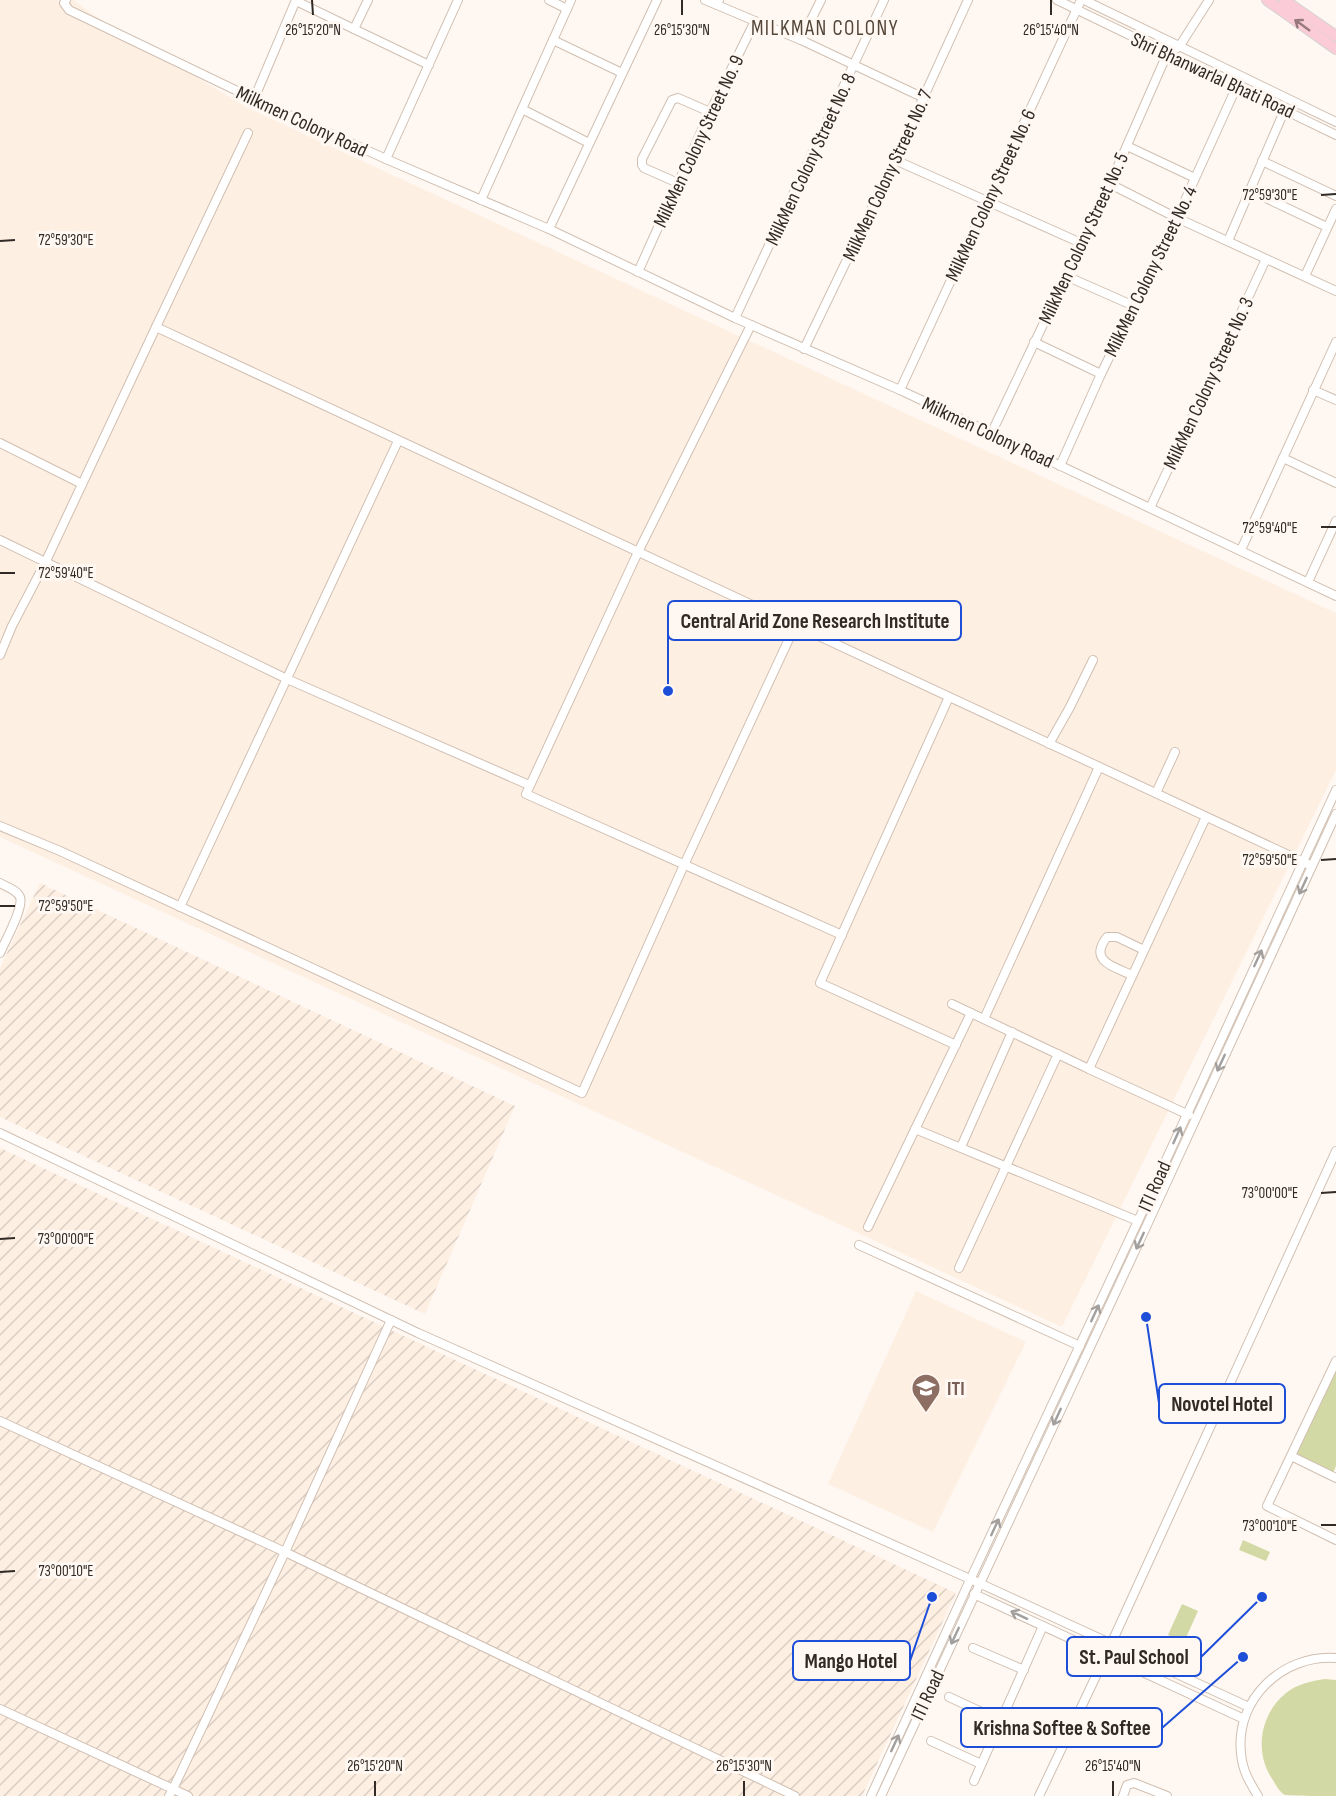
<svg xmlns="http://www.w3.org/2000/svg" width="1336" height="1796" font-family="'Sofia Sans Condensed',sans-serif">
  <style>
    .built { fill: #feefe3 }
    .industrial { fill: url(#industrial-furrows) }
    .garden { fill: #d3d9a4 }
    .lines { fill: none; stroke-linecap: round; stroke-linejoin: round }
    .minor-casing { stroke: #d0bfb1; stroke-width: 10 }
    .major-casing { stroke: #d6d4d3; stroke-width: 12 }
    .minor { stroke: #fff; stroke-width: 8 }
    .major { stroke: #fbcbd7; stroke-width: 10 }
    .oneway { stroke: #967a7e }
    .oneway2 { stroke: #a29f9d }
    .ticks { fill: none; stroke: #312a25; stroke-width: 2 }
    .labels { text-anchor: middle; stroke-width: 6; stroke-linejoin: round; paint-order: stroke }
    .street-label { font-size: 20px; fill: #312a25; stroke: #fff8f2 }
    .education-label { font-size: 20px; font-weight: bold; fill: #785e54; stroke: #fff8f2; text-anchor: start }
    .neighbourhood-label { font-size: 21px; letter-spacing: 1.5px; fill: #55463a; stroke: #fff8f2 }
    .ticks-label { font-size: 15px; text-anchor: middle; fill: #312a25; stroke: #fff8f2; stroke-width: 6; stroke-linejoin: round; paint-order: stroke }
    .leader { fill: none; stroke: #1d4ed8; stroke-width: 2 }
    .callout-dot { fill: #1d4ed8; stroke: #fff8f2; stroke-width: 2 }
    .callout { fill: #fff8f2; stroke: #1d4ed8; stroke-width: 2 }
    .callout-label { font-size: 21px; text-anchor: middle; font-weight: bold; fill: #312a25 }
  </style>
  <defs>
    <pattern id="industrial-furrows" width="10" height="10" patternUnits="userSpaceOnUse" patternTransform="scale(1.5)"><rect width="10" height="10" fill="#feefe3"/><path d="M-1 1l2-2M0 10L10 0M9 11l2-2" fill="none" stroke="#dacdc3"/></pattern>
  </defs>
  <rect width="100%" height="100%" fill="#fff8f2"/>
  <g class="built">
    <path d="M 0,0 L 74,0 L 90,13 L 248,108 L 1336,613 L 1336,770 L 1062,1327 L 0,837 Z"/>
    <path d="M 916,1291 L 1026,1342 L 933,1532 L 828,1484 Z"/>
  </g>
  <g class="industrial">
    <path d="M 40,883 L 515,1106 L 425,1314 L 0,1117 L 0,968 Z"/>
    <path d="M 0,1148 L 956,1593 L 862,1796 L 0,1796 Z"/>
  </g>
  <g class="garden">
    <path d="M 1336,1370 L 1336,1466 L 1333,1473 L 1296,1456 Z"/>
    <path d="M 1243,1540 L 1270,1552 L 1266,1561 L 1239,1550 Z"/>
    <path d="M 1182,1604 L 1198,1611 L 1184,1642 L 1168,1635 Z"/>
    <path d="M 1325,1679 L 1336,1680 L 1336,1796 C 1326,1796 1292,1796 1285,1795 C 1278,1791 1275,1783 1271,1777 C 1254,1750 1261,1713 1286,1693 C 1297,1684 1311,1681 1325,1679 Z"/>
  </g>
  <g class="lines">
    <g class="minor-casing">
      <g id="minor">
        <path d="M 66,0 L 64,3 L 69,10 L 254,99 L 386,159 L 549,229 L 735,318 L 900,390 L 1336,596"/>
        <path d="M 368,0 L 354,29 L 429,65"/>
        <path d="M 549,0 L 567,9"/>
        <path d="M 705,0 L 717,5"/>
        <path d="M 1057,0 L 1336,135"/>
        <path d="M 1084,0 L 1336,122"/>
        <path d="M 296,1 L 354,29"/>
        <path d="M 755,21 L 801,40 L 924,98"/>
        <path d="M 553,40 L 622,73"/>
        <path d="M 801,40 L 821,0"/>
        <path d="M 254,99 L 296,0"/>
        <path d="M 522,109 L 589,143"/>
        <path d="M 248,133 L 156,327 L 1312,866"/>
        <path d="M 1127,146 L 1195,178"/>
        <path d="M 386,159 L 458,0"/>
        <path d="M 895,160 L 1081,243"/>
        <path d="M 1262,161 L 1336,196"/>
        <path d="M 678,183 L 644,168 L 642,165 L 642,159 L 672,100 L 678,98 L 710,112"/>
        <path d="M 1110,184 L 1177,218 L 1336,291"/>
        <path d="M 1249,190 L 1327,227"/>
        <path d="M 481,200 L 571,0"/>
        <path d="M 549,229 L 657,0"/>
        <path d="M 1228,241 L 1285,109"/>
        <path d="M 638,272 L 710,112 L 755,21 L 717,5 L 719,0"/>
        <path d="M 1066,276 L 1134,306"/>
        <path d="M 1305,276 L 1336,209"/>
        <path d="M 735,318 L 884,0"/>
        <path d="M 751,325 L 638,552 L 526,794 L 842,935"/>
        <path d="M 1034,342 L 1101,374"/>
        <path d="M 804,349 L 895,160 L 968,0"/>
        <path d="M 900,390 L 1081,0"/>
        <path d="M 1313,390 L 1336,400"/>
        <path d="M 991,434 L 1110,184 L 1167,54 L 1179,47 L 1209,0"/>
        <path d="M 0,443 L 82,484"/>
        <path d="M 1283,458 L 1336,483"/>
        <path d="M 1060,466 L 1101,374 L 1177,218 L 1241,77"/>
        <path d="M 1150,508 L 1266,259"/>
        <path d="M 0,540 L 287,679 L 529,785"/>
        <path d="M 1241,550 L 1336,342"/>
        <path d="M 1308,582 L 1336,521"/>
        <path d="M 0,655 L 12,626 L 46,561 L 156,327"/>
        <path d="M 949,697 L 820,983 L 956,1045"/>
        <path d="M 1049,744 L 1070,707 L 1093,660"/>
        <path d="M 1156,793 L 1175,752"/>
        <path d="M 0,826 L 60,851 L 582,1093 L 684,865 L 795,626"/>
        <path d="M 0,883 C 7,887 17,890 20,897 C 24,908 5,941 0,953"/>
        <path d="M 180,907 L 398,441"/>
        <path d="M 1132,975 C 1114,967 1088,961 1107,937 L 1117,937 L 1144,950"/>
        <path d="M 952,1004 L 1089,1069 L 1206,817"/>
        <path d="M 984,1019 L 1099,767"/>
        <path d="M 1089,1069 L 1189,1115"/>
        <path d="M 915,1129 L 1138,1221"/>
        <path d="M 0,1133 L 418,1333 L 979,1583 L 1249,1707"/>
        <path d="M 961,1147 L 1012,1032"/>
        <path d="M 868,1227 L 971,1013"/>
        <path d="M 859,1245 L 1080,1346"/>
        <path d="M 959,1268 L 1058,1054"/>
        <path d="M 1336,1361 L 1267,1506 L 1336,1540"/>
        <path d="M 0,1421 L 285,1552 L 391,1320"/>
        <path d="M 1291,1456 L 1336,1478"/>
        <path d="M 974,1594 L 1244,1719"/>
        <path d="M 973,1648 L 1024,1670"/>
        <path d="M 949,1697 L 1001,1721"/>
        <path d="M 0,1709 L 173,1789 L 169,1796"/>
        <path d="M 931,1741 L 981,1764"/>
        <path d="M 974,1781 L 1043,1626"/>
        <path d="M 188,1796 L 173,1789 L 285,1552 L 795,1796"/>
        <path d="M 871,1796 L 970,1580 L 1138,1221 L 1336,790"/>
        <path d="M 881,1796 L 1147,1225 L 1336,814"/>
        <path d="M 1039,1796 L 1106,1655 L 1336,1151"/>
        <path d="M 1123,1796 L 1127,1785 L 1134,1783 L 1167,1796"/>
        <path d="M 1258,1796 C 1250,1783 1242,1770 1241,1753 C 1235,1699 1283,1654 1336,1658"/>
      </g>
    </g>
    <g class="major-casing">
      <g id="major">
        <path d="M 1267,0 L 1336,49"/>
        <path d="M 1284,0 L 1336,36"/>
      </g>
    </g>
    <use href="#minor" class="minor"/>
    <use href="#major" class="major"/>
  </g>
  <defs><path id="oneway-shaft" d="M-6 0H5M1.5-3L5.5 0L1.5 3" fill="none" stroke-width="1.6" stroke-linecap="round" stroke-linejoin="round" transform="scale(1.5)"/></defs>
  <use class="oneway" href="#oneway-shaft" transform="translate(1302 25) rotate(-144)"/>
  <g class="oneway2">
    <use href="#oneway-shaft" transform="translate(1303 886) rotate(115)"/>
    <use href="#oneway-shaft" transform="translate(1258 958) rotate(-65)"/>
    <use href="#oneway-shaft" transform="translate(1221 1063) rotate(115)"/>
    <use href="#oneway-shaft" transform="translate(1177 1135) rotate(-66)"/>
    <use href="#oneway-shaft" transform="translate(1140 1241) rotate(115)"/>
    <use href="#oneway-shaft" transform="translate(1095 1313) rotate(-65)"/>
    <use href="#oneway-shaft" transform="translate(1057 1417) rotate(115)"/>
    <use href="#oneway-shaft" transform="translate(995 1527) rotate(-65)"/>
    <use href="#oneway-shaft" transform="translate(1019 1615) rotate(-155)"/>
    <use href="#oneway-shaft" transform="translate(955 1636) rotate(115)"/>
    <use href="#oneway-shaft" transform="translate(895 1743) rotate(-65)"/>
  </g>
  <path class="ticks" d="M 312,0 L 313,15M 682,0 L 682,15M 1051,0 L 1051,15M 1321,195 L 1336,194M 0,241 L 15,240M 1321,527 L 1336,527M 0,573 L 15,573M 1321,860 L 1336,859M 0,906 L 15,906M 1321,1193 L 1336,1192M 0,1239 L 15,1238M 1321,1525 L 1336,1525M 0,1572 L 15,1571M 375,1781 L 375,1796M 744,1781 L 744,1796M 1113,1781 L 1113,1796"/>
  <defs>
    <g id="university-pin" transform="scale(1.5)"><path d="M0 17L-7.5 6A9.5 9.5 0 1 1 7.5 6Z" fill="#8d6e63" stroke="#fff8f2"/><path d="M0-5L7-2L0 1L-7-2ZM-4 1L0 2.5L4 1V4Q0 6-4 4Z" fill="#fff"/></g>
  </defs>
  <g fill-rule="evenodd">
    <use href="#university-pin" x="926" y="1388"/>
  </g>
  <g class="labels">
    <g class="street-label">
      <text transform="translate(1213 75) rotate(25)" y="7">Shri Bhanwarlal Bhati Road</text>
      <text transform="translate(302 121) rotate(25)" y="7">Milkmen Colony Road</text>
      <text transform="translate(698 141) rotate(-65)" y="7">MilkMen Colony Street No. 9</text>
      <text transform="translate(810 159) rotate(-65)" y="7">MilkMen Colony Street No. 8</text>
      <text transform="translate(887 175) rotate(-65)" y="7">MilkMen Colony Street No. 7</text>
      <text transform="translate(990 195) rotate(-65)" y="7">MilkMen Colony Street No. 6</text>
      <text transform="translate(1083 238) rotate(-65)" y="7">MilkMen Colony Street No. 5</text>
      <text transform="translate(1150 271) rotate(-64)" y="7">MilkMen Colony Street No. 4</text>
      <text transform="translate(1208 383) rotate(-65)" y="7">MilkMen Colony Street No. 3</text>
      <text transform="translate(988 432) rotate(25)" y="7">Milkmen Colony Road</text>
      <text transform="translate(1154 1186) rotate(-66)" y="7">ITI Road</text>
      <text transform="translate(927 1695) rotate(-65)" y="7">ITI Road</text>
    </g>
    <g class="education-label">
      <text x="947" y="1395">ITI</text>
    </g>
    <g class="neighbourhood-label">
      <text x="825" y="35">MILKMAN COLONY</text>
    </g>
  </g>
  <g class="ticks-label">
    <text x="313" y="35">26°15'20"N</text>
    <text x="682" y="35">26°15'30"N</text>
    <text x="1051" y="35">26°15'40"N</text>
    <text x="1270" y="200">72°59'30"E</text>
    <text x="66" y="245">72°59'30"E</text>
    <text x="1270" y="533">72°59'40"E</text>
    <text x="66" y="578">72°59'40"E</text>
    <text x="1270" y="865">72°59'50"E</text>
    <text x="66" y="911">72°59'50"E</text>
    <text x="1270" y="1198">73°00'00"E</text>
    <text x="66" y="1244">73°00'00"E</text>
    <text x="1270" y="1531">73°00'10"E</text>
    <text x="66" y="1576">73°00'10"E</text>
    <text x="375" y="1771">26°15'20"N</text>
    <text x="744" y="1771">26°15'30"N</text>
    <text x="1113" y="1771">26°15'40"N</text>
  </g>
  <path class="leader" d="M668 691L668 621M1146 1317L1159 1403M1262 1597L1201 1657M932 1597L910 1661M1243 1657L1162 1728"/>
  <g class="callout-dot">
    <circle cx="668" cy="691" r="6"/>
    <circle cx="1146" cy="1317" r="6"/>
    <circle cx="1262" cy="1597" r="6"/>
    <circle cx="932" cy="1597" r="6"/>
    <circle cx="1243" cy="1657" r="6"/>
  </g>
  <g class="callout">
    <rect x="668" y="601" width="293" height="39" rx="6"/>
    <rect x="1159" y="1384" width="126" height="39" rx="6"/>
    <rect x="1067" y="1637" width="134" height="39" rx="6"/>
    <rect x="793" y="1641" width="117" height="39" rx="6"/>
    <rect x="961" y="1708" width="201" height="39" rx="6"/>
  </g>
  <g class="callout-label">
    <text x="815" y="628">Central Arid Zone Research Institute</text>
    <text x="1222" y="1411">Novotel Hotel</text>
    <text x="1134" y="1664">St. Paul School</text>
    <text x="851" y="1668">Mango Hotel</text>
    <text x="1062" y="1735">Krishna Softee &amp; Softee</text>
  </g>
</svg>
